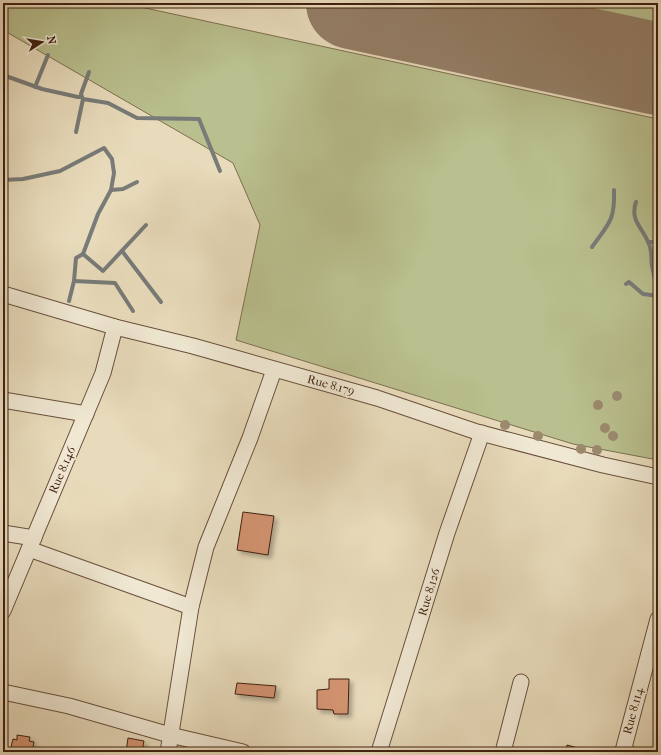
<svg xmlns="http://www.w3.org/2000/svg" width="661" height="755" font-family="'IM FELL French Canon',serif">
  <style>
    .green { fill: #b9bf8e; stroke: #7c7050 }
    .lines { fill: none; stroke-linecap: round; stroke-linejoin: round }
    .stream { stroke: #787b78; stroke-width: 4 }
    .runway { stroke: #947e66; stroke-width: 92 }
    .building { fill: #d2936f; stroke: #402012; filter: url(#shadow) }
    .minor-casing { stroke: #6a4f3c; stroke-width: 17 }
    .minor { stroke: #f0e8d3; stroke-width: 15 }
    .tree { fill: #9c8a6f }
    .labels { text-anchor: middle; stroke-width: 3.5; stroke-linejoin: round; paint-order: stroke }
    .street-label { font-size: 12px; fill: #402012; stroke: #f0e8d3 }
  </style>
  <defs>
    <filter id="shadow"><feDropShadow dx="3.5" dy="3.5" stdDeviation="2" flood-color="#0004"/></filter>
  </defs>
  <rect width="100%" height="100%" fill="#e8dbbb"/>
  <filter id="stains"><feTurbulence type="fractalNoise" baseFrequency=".005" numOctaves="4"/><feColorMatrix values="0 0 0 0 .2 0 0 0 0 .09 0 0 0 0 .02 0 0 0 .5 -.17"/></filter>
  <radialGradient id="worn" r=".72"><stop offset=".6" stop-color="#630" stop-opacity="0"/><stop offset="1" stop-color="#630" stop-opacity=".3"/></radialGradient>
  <g class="green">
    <path d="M 3,3 L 122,3 L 658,119 L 658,460 L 573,444 L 236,340 L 260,225 L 233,163 L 3,30 Z"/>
    <path d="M 541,3 L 658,3 L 658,28 Z"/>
  </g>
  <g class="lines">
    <g class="stream">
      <path d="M 3,53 L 4,51"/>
      <path d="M 3,75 L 42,89 L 78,97 L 82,97 L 81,94 L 89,72"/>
      <path d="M 35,87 L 48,55"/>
      <path d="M 76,132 L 83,99 L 108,103 L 137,118 L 199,119 L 220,171"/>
      <path d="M 3,180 L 23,179 L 60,171 L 104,148 L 112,159 L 114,173 L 111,190 L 98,214 L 83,254"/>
      <path d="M 111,190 L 123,189 L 137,182"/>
      <path d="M 636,202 C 629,222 645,229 650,247 C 652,253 651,260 652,266 C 654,276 657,285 658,296"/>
      <path d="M 648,242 L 658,242"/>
      <path d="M 592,247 C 609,223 615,221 614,190"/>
      <path d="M 122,251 L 161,302"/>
      <path d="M 83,254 L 103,271 L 146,225"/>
      <path d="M 74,281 L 115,283 L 133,311"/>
      <path d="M 626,284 L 629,282 L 643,294 L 658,296"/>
      <path d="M 69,301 L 74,281 L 76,258 L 83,254"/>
    </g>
    <path class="runway" d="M 352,3 L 658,69"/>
  </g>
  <g class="building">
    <path d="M 243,512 L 274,516 L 268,555 L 237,550 Z"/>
    <path d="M 329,679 L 349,679 L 348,714 L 334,714 L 333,710 L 317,709 L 317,690 L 329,689 Z"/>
    <path d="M 237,683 L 276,686 L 274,698 L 235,694 Z"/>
    <path d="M 17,735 L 30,737 L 29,741 L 34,742 L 32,752 L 10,751 L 13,739 L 17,740 Z"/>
    <path d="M 128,738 L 144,741 L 142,751 L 146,752 L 126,752 Z"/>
    <path d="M 567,745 L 592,752 L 565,752 Z"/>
  </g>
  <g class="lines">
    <g class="minor-casing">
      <g id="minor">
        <path d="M 3,294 L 115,327 L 193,346 L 377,398 L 477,432 L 603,465 L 658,477"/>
        <path d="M 3,400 L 86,414"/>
        <path d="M 3,533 L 34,538"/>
        <path d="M 29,549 L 191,607"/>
        <path d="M 3,611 L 103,373 L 115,327"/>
        <path d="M 3,692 L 69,706 L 170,735 L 243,752"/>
        <path d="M 168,752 L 191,607 L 206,547 L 250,438 L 274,370"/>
        <path d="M 379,752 L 447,533 L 482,433"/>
        <path d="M 503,752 L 521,682"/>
        <path d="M 628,752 L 623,751 L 658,619"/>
      </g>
    </g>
    <use href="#minor" class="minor"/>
  </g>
  <g class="tree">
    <circle cx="617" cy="396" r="5"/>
    <circle cx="598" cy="405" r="5"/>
    <circle cx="505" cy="425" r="5"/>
    <circle cx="605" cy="428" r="5"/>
    <circle cx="538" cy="436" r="5"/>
    <circle cx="613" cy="436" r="5"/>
    <circle cx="581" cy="449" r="5"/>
    <circle cx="597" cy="450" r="5"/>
  </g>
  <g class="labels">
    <g class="street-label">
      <text transform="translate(331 385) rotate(15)" y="4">Rue 8.179</text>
      <text transform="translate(62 470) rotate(-67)" y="4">Rue 8.146</text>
      <text transform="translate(429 592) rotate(-73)" y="4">Rue 8.126</text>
      <text transform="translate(633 711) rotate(-75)" y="4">Rue 8.114</text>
    </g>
  </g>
  <rect width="661" height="755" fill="none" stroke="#e8dbbb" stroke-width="16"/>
  <rect x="4" y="4" width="653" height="747" fill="none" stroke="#402012" stroke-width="2"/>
  <rect x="8" y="8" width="645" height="739" fill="none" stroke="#402012"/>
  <g transform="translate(42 42) rotate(78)" stroke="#f0e8d3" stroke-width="3" paint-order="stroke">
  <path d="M0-3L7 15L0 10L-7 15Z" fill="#402012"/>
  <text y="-6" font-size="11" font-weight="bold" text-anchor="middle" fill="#402012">N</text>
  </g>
  <rect width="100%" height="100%" filter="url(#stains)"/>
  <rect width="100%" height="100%" fill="url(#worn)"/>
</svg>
